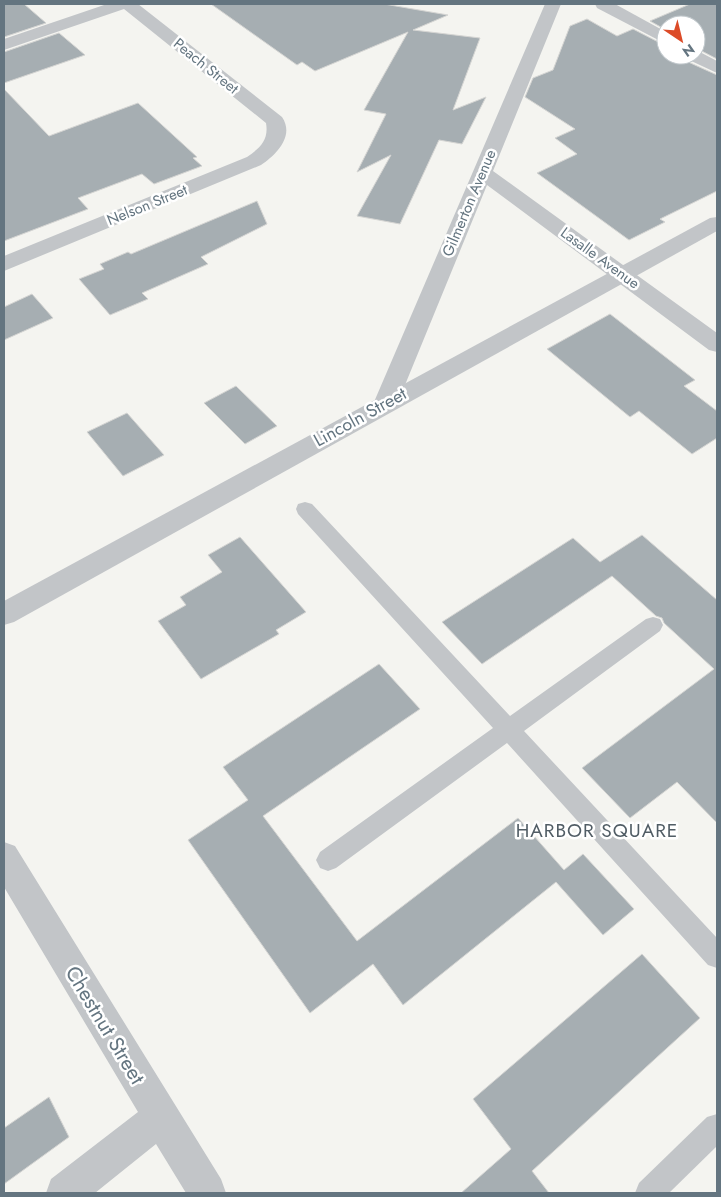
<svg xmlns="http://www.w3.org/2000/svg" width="721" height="1197" font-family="Jost,sans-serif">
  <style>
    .building { fill: #a6aeb2; stroke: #d5d5d3 }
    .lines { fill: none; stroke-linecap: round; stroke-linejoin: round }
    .service { fill: #c2c5c8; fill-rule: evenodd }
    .minor { fill: #c2c5c8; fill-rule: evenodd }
    .tertiary { fill: #c2c5c8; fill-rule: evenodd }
    .labels { text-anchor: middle; stroke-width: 5; stroke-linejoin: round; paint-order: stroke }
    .far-street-label { font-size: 15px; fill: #647580; stroke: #fff }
    .street-label { font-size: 18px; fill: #647580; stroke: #fff }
    .neighbourhood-label { font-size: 19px; letter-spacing: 1px; fill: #515d65; stroke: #fff }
    .near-street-label { font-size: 21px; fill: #647580; stroke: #fff }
  </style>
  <rect width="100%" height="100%" fill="#f4f4f0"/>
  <g class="building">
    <path d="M 4,4 L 24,4 L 46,23 L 4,37 Z"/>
    <path d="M 211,4 L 384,4 L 448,15 L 413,30 L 480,38 L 453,110 L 486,97 L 462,144 L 439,140 L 400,224 L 357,216 L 391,155 L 357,172 L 386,114 L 364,110 L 408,32 L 315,71 L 302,62 L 297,65 Z"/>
    <path d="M 690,4 L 717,4 L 717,59 L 696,48 L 696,25 L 666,25 L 666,30 L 650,21 Z"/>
    <path d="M 587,19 L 617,36 L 633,29 L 666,46 L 666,55 L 682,55 L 686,61 L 717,75 L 717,191 L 660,219 L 665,222 L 629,240 L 537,173 L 577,154 L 555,138 L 575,129 L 525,97 L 533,78 L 553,70 L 570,26 Z"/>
    <path d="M 59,33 L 85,55 L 4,83 L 4,52 Z"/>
    <path d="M 4,89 L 49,136 L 138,103 L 197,157 L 193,158 L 202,166 L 154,184 L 142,174 L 78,198 L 88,209 L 4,241 Z"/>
    <path d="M 257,201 L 267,224 L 201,257 L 208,264 L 142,293 L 148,299 L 110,315 L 79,279 L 104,269 L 100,264 L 128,252 L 131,254 Z"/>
    <path d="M 32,294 L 53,318 L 4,340 L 4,307 Z"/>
    <path d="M 610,314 L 695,380 L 684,386 L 717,411 L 717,438 L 692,454 L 639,411 L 630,417 L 547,349 Z"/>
    <path d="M 236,386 L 277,426 L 245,444 L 204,403 Z"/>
    <path d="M 127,413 L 164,455 L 123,476 L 87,432 Z"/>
    <path d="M 642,535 L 717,600 L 717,823 L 677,782 L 630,818 L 582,768 L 714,669 L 664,623 L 662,618 L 656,616 L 612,576 L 482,664 L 442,622 L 573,538 L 600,562 Z"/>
    <path d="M 240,537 L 306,612 L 276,630 L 279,634 L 201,679 L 158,621 L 186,605 L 180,597 L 222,572 L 208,555 Z"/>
    <path d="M 379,664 L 420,709 L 263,816 L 357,941 L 518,818 L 564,870 L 583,854 L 634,909 L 603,935 L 556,882 L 403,1005 L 373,964 L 310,1013 L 188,840 L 248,800 L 223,767 Z"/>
    <path d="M 642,954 L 700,1018 L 532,1171 L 549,1193 L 461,1193 L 511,1149 L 473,1099 Z"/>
    <path d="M 49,1097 L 69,1137 L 4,1184 L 4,1128 Z"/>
  </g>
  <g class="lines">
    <g class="service">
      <path d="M 305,502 L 312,504 L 510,716 L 646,619 L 653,617 L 660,619 L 663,625 L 660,631 L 524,731 L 717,938 L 717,968 L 708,965 L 507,743 L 336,868 L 328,871 L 320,868 L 316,860 L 320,852 L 493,728 L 298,514 L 296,509 L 298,504 Z"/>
      <path d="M 717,1114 L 717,1146 L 669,1193 L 635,1193 L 639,1183 L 707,1117 Z"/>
    </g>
    <g class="minor">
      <path d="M 107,4 L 138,4 L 282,117 C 295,136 276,155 261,165 L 4,271 L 4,256 L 247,157 C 260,148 269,140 266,123 L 124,9 L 4,50 L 4,39 Z"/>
      <path d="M 545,4 L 561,4 L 493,171 L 717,333 L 717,352 L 709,350 L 487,185 L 398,402 L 394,408 L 386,411 L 378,408 L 374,402 Z"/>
      <path d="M 595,4 L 615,4 L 666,32 L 666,44 L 597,8 Z"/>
      <path d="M 696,50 L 717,61 L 717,73 L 687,59 L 684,55 L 696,55 Z"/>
      <path d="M 4,842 L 15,846 L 221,1179 L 226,1193 L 186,1193 L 156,1144 L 95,1193 L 46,1193 L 51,1179 L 138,1112 L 4,887 Z"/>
    </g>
    <path class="tertiary" d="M 717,217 L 717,231 L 14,622 L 4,625 L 4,601 L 710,218 Z"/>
  </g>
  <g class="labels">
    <g class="far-street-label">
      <text transform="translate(206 66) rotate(39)" y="5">Peach Street</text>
      <text transform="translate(469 203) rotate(-67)" y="5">Gilmerton Avenue</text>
      <text transform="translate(147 205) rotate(-22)" y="5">Nelson Street</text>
      <text transform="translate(600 258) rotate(36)" y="5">Lasalle Avenue</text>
    </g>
    <g class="street-label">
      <text transform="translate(360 417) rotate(-29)" y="6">Lincoln Street</text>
    </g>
    <g class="neighbourhood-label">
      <text x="597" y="837">HARBOR SQUARE</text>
    </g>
    <g class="near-street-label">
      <text transform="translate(105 1025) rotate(59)" y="7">Chestnut Street</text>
    </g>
  </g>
  <rect width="721" height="1197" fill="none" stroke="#647580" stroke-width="10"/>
  <g transform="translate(681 40) rotate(145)"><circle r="24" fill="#ffffff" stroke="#c1c8cc"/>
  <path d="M0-4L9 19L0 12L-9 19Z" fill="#dc4b28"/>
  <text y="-8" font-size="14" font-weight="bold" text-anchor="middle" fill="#647580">N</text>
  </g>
</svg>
